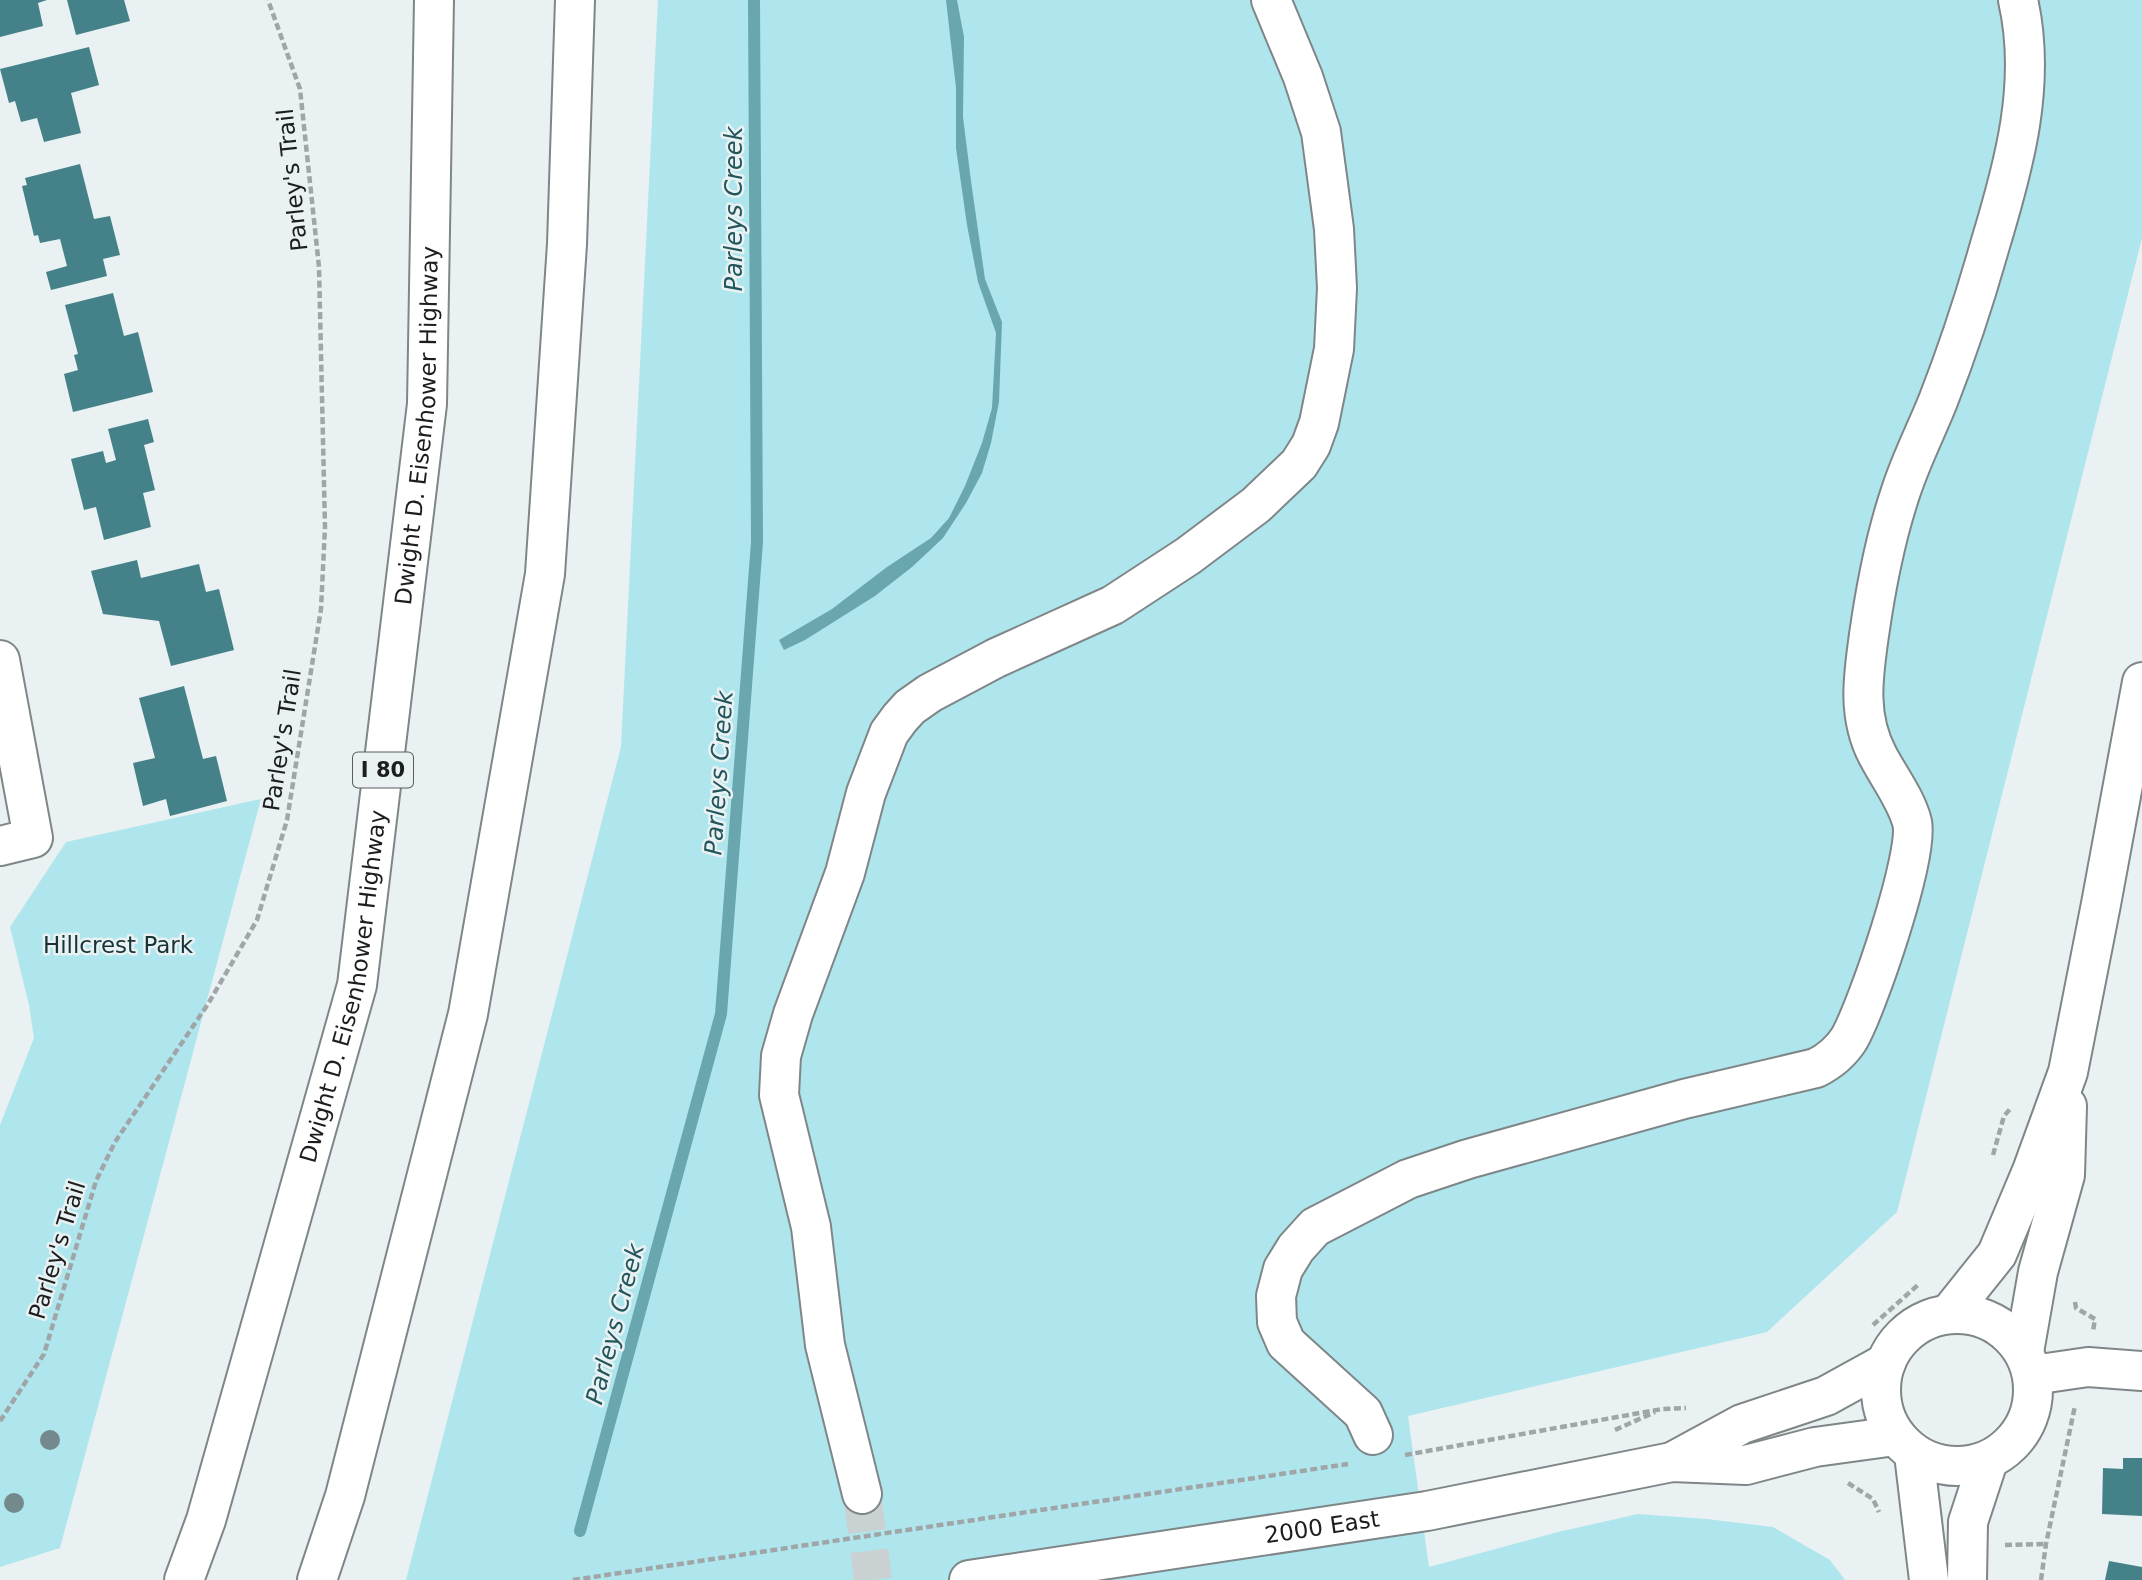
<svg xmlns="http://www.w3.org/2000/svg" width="2142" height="1580" font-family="'DejaVu Sans',sans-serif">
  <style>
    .green { fill: #afe6ed }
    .water { fill: #6aa6ae }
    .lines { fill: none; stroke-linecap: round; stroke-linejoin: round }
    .stream { stroke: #6aa6ae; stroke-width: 12 }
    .building { fill: #458188 }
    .minor-tunnel { stroke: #cad1d2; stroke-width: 38; stroke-dasharray: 38 19; stroke-linecap: butt }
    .minor-casing { stroke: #7f8687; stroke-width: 42 }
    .highway-casing { stroke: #7f8687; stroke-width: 42 }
    .path { stroke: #a0a6a7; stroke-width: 4.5; stroke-dasharray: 7 3.5; stroke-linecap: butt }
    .minor { stroke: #fff; stroke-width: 38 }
    .highway { stroke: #fff; stroke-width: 38 }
    .tree { fill: #74898c }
    .labels { text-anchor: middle; stroke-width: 5; stroke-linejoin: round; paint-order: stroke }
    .shield { fill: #e9f1f2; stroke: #595d5e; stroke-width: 2 }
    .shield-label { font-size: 21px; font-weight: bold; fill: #1b1d1e }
    .street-label { font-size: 23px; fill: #1b1d1e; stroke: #e9f1f2 }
    .park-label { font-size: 23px; fill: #153438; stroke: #e9f1f2 }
    .water-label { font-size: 24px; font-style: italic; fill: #22565d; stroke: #e9f1f2 }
  </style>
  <rect width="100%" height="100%" fill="#e9f1f2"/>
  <g class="green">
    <path d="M 658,0 L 2142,0 L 2142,238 L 1897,1212 L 1767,1332 L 1408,1416 L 1429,1567 L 1558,1532 L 1638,1514 L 1707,1519 L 1773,1527 L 1830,1560 L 1845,1580 L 406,1580 L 621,747 Z"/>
    <path d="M 261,799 L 60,1548 L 0,1567 L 0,1125 L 34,1038 L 29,1005 L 10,927 L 66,842 Z"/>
  </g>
  <path class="water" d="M 946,0 L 957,0 L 964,37 L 963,117 L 971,181 L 985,279 L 1002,322 L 999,402 L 991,443 L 982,473 L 966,503 L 943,538 L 912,567 L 875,596 L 805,640 L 784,650 L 779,640 L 832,609 L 887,567 L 931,538 L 949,518 L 965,486 L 982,443 L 992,408 L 996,333 L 978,282 L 967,225 L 956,148 L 956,88 Z"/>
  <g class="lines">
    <path class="stream" d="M 580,1531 L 721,1014 L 757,542 L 754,0"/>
  </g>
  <g class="building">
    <path d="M 0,0 L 47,0 L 38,3 L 43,26 L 0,37 Z"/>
    <path d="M 67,0 L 124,0 L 130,21 L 76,35 Z"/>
    <path d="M 89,47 L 99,85 L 71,93 L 81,133 L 44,142 L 37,118 L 21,122 L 15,101 L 9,103 L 0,69 Z"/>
    <path d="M 80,164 L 94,219 L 110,216 L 120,255 L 103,259 L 107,276 L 51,290 L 46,272 L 67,266 L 60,239 L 40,243 L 38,235 L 34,236 L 22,186 L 27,185 L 25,178 Z"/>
    <path d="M 113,293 L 124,336 L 138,332 L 153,392 L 73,412 L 64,374 L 78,370 L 74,355 L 78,354 L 65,305 Z"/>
    <path d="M 148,419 L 154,442 L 144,445 L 155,490 L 143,493 L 151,527 L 104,540 L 96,507 L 84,510 L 71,459 L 103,451 L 106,463 L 116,460 L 108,429 Z"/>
    <path d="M 137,560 L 141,578 L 199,564 L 206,592 L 219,589 L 234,650 L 171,666 L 159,621 L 103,614 L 91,571 Z"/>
    <path d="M 184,686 L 203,759 L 216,756 L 227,801 L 170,816 L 166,799 L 143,806 L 133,763 L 155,758 L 139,698 Z"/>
    <path d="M 2123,1458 L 2142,1458 L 2142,1516 L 2102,1514 L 2103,1468 L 2123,1469 Z"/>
    <path d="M 2109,1561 L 2142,1567 L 2142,1580 L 2105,1580 Z"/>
  </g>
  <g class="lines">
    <path class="minor-tunnel" d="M 862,1494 L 873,1580"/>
    <g class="minor-casing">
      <g id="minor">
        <path d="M 0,660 L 33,838 L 0,846"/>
        <circle cx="1957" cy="1390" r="76"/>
        <path d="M 1949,1314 L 1997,1254 L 2032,1171 L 2068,1072 L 2101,904 L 2142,682"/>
        <path d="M 2024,1352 L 2038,1272 L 2065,1175 L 2067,1106"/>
        <path d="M 2033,1375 L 2088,1367 L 2142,1371"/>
        <path d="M 1373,1435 L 1363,1413 L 1286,1343 L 1277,1322 L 1276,1296 L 1283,1269 L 1296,1248 L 1315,1227 L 1408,1179 L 1468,1159 L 1684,1099 L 1816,1068 C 1830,1061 1840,1053 1849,1039 C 1867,1008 1920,854 1912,822 C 1906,799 1889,777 1878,756 C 1857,717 1863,677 1869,635 C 1876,586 1885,538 1901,491 C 1911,460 1926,431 1938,401 C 1958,350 1975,298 1990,245 C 2014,166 2037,83 2018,0"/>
        <path d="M 1914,1454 L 1929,1580"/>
        <path d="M 1674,1461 L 1742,1424 L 1826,1396 L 1886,1363"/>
        <path d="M 862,1494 L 825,1345 L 811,1227 L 779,1095 L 781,1056 L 793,1014 L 845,873 L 866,793 L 889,733 L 900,718 L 910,707 L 930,693 L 996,658 L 1113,605 L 1188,556 L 1256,505 L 1299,464 L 1311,445 L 1319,423 L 1334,349 L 1337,288 L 1334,229 L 1321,132 L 1303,77 L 1271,0"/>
        <path id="s1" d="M 969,1580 L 1427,1511 L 1672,1462 L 1746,1465 L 1815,1447 L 1895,1436"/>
        <path d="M 1967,1580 L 1968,1522 L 1988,1461"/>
      </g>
    </g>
    <g class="highway-casing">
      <g id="highway">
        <path id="s2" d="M 184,1580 L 206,1520 L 357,985 L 427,404 L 434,0"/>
        <path d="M 317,1580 L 345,1496 L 468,1014 L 545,574 L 567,244 L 575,0"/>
      </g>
    </g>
    <g class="path">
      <path d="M 1993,1155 L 2004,1116 L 2011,1108"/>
      <path d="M 2075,1302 L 2076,1308 L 2095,1319 L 2093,1331"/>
      <path d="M 1873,1325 L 1919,1284"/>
      <path d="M 0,1421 L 44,1354 L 96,1181 L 115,1142 L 208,1004 L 257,920 L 287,820 L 321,609 L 325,527 L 319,267 L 300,89 L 268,0"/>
      <path d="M 1615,1430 L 1655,1412"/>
      <path d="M 1405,1455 L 1662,1409 L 1686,1408"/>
      <path d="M 1848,1483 L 1873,1499 L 1879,1512"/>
      <path d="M 2005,1545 L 2046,1544"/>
      <path d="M 573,1580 L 1348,1464"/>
      <path d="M 2041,1580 L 2046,1544 L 2075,1406"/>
    </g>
    <use href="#minor" class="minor"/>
    <use href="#highway" class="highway"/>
  </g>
  <g class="tree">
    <circle cx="50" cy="1440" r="10"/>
    <circle cx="14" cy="1503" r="10"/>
  </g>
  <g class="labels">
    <rect class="shield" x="353" y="752.5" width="60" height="35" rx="5"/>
    <g class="shield-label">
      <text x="383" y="777">I 80</text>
    </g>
    <g class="street-label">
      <text transform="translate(292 180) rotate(-96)" y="8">Parley's Trail</text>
      <text dy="8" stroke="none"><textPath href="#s2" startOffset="1183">Dwight D. Eisenhower Highway</textPath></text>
      <text transform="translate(282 740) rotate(-81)" y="8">Parley's Trail</text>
      <text dy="8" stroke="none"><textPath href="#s2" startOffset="616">Dwight D. Eisenhower Highway</textPath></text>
      <text transform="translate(57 1250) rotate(-73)" y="8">Parley's Trail</text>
      <text dy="8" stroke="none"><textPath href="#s1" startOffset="357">2000 East</textPath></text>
    </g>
    <g class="park-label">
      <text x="118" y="953">Hillcrest Park</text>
    </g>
    <g class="water-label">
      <text transform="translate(734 209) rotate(-90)" y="8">Parleys Creek</text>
      <text transform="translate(719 773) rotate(-86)" y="8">Parleys Creek</text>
      <text transform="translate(615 1324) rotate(-75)" y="8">Parleys Creek</text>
    </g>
  </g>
</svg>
